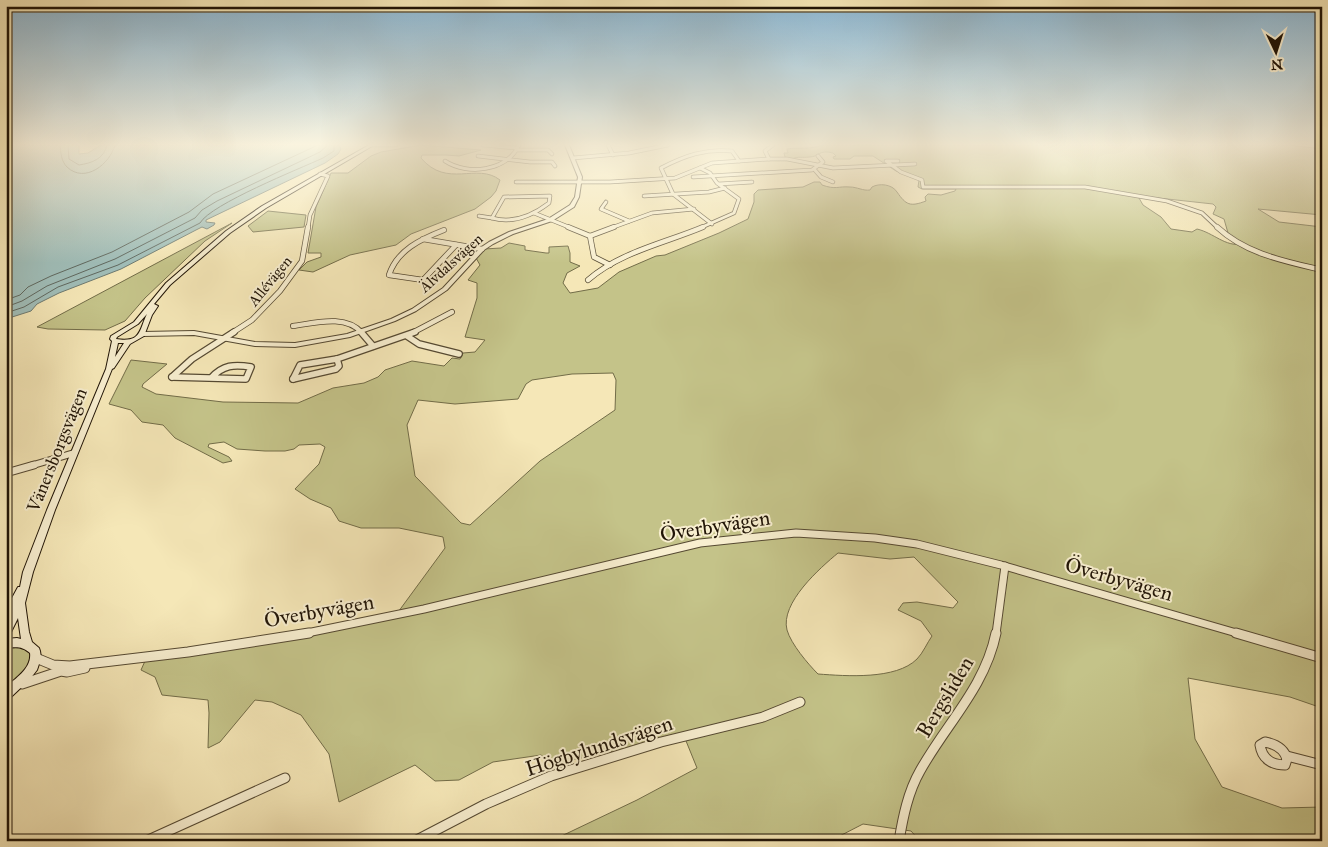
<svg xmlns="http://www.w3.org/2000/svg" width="1328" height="847" font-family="'IM FELL Great Primer',serif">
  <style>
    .green { fill: #c4c389; stroke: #726c48; fill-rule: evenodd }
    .water { fill: #a0beb9; stroke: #6d7a71 }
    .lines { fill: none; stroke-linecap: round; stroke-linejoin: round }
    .shore { stroke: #606960; stroke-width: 1 }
    .minor-far4-casing { stroke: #554932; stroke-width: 4.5 }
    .minor-far3-casing { stroke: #554932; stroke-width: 6 }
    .minor-far2-casing { stroke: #554932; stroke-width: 8 }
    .minor-far1-casing { stroke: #554932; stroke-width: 9 }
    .minor-casing { stroke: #554932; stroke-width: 11 }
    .tertiary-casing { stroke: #554932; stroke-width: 2 }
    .secondary-casing { stroke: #201406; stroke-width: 2 }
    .minor-far4 { stroke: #f8efd0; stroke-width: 3 }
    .minor-far3 { stroke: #f8efd0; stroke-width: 4.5 }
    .minor-far2 { stroke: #f8efd0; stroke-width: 5.5 }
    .minor-far1 { stroke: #f8efd0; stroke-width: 7 }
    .minor { stroke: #f8efd0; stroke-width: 9 }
    .tertiary { fill: #f8efd0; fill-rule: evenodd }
    .secondary { fill: #f8efd0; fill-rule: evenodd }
    .labels { text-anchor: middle; stroke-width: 4; stroke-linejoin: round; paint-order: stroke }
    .far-street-label { font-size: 15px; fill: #201406; stroke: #f8efd0 }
    .street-label { font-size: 18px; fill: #201406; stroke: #f8efd0 }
    .near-street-label { font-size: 21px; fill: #201406; stroke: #f8efd0 }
  </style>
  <rect width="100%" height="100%" fill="#f5e7b7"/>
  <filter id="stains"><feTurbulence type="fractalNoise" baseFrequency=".004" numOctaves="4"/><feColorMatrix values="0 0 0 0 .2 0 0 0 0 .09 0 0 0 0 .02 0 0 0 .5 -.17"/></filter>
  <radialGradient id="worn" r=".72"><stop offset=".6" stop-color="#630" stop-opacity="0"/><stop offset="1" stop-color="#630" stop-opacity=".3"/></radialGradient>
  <g class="green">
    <path d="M 421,145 L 481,150 L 459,156 L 446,155 L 422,155 L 421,158 C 447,189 477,162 500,180 L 496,191 L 491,197 L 475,209 L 411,234 L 396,245 L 350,255 L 313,272 L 299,270 L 307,262 L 321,257 L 321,253 L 308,253 L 316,207 L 331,173 L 348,173 L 371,156 L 381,152 Z"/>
    <path d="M 822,145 L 1289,145 L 1322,149 L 1322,215 L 1258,209 L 1279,222 L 1322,227 L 1322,708 L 1290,697 L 1188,678 L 1195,739 L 1222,787 L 1282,808 L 1322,807 L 1322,841 L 920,841 L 911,831 L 863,824 L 830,841 L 551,841 L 637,800 L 697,768 L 684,736 L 553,764 L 541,755 L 493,762 L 459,780 L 435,781 L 415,765 L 339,802 L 329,754 L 301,715 L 272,702 L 255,700 L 220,742 L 208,748 L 209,713 L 208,700 L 162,695 L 155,677 L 141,670 L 145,661 L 215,651 L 393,619 L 445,548 L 443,537 L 399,528 L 361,528 L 339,521 L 331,508 L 310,499 L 295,489 L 319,464 L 325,447 L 320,444 L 299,445 L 294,449 L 285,451 L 265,451 L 237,449 L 224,442 L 209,444 L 208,447 L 229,457 L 232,461 L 223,463 L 175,438 L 163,425 L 142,422 L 131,410 L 109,404 L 131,360 L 167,364 L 143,384 L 142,387 L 156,394 L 223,402 L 298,403 L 333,388 L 364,383 L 378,377 L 385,370 L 412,361 L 444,366 L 452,358 L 460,359 L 463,353 L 475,352 L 485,340 L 465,337 L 477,298 L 477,283 L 468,280 L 480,265 L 476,258 L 484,249 L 501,248 L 509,243 L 525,246 L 525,250 L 546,253 L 549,253 L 549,247 L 568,246 L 570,253 L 570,262 L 580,266 L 567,273 L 563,283 L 570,293 L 598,288 L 619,272 L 656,256 L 665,255 L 719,233 L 748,219 L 754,202 L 754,194 L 758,190 L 803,187 L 814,182 L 820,182 L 822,185 C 836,190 838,186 850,187 C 857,187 863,191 870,190 L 872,187 C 879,183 892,184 897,192 C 906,205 910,207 926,201 L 925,197 L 928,194 L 941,195 L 955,191 L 956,189 L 922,189 L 918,187 L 919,180 L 896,171 L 873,156 L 854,156 L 850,159 L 834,159 L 833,157 L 836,156 L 833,153 C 818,149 820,157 809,157 C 802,158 798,156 792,159 L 785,157 L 784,153 L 788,153 L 787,149 C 798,147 811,150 822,145 ZM 1140,196 L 1213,204 L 1216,207 L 1213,214 L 1224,219 L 1228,233 L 1242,244 C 1225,247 1214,233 1197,229 L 1192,232 L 1171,229 L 1161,217 L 1143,205 L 1139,198 ZM 613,373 L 616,380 L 615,410 L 540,461 L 470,525 L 461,523 L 415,476 L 407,425 L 418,400 L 455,404 L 518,399 L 526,384 L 532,380 L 572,374 ZM 838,553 L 890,559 L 914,557 L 958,602 L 953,608 L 917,602 L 903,603 L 898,610 L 921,621 L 932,636 C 927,643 923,653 917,659 C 896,680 846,676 818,674 C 808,664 791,644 787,630 C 780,603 820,568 838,553 Z"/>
    <path d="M 268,211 L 306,215 L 304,227 L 253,232 L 248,226 Z"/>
    <path d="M 232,223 L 205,241 L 145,298 L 125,321 L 105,330 L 48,329 L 37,327 Z"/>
    <path d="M 16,646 C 49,653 18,678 6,690 L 6,647 Z"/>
  </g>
  <path class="water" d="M 6,145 L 79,145 L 79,154 L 88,153 L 101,145 L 339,145 L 341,149 L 338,154 L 325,163 L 206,220 L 206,222 L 215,223 L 214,225 L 207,229 L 202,227 L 196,230 L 121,269 L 59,293 L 37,304 L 31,311 L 9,318 L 6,318 Z"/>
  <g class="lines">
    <g class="shore">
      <path d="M 60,145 C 61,153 61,161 67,167 C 85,184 110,164 115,145"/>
      <path d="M 68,145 L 69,159 L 79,165 C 92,163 104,159 107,145"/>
      <path d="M 6,300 L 20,295 L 28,287 L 51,276 L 112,252 L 189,212 L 213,194 L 318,145"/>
      <path d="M 6,307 L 22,301 L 47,286 L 115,259 L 195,218 L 202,210 L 217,201 L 320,152 L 328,145"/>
      <path d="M 6,313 L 24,307 L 58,287 L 118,265 L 200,223 C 211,204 299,169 323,158 L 334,151 L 334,145"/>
    </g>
    <g class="minor-far4-casing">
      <g id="minor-far4">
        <path d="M 372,145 L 396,145"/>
        <path d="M 483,145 L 517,148"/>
        <path d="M 608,145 L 613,155"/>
        <path d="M 517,150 L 548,150 L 552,154"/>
        <path d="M 478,156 L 530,162 L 552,162 L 555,166"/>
        <path d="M 573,158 L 629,153 L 668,145"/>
        <path d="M 769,159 L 765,151 L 773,145"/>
        <path d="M 445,161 C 468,176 507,171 519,145"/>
        <path d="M 898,161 L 886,161 L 901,172 L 922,180 L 923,187 L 1085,187 L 1167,201 L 1202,213 L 1218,228"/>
        <path d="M 700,168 L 710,173 L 717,183 L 739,199 L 734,213 L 700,228"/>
        <path d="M 814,169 L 821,177 L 833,182"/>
        <path d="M 693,177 L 812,170 L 823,162 L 818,156"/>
        <path d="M 516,182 L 610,182 L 675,178 L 712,163 L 769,159 L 787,159 L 833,168 L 915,164"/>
        <path d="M 719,184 L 752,182"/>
        <path d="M 550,196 L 549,203 C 532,216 513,224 492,218 L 504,197 Z"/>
        <path d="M 644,196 L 709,192 L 725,188"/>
        <path d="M 606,202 L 601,209 L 629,221"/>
        <path d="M 534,213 L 571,228"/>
        <path d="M 479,216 L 492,218"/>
        <path d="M 712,224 L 673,194 L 661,168 C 684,156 706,148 732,151 L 739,161"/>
        <path d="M 308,228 L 310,215 L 328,176 L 320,174"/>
        <path d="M 611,228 L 652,213 L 694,209"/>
      </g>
    </g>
    <g class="minor-far3-casing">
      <g id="minor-far3">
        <path d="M 568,227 L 590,236"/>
        <path d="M 1217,227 C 1246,254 1284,261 1322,270"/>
        <path d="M 444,230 C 421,239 397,250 389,275 L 423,280 L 456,245"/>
        <path d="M 590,236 L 614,227"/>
        <path d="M 590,236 L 594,257 L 610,265"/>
        <path d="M 423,239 L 482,249"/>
        <path d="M 588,280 C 620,252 665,243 703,227"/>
        <path d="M 293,326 C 315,323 346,314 362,333"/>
        <path d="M 232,333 L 252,320 L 280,291 L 302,261 L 308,227"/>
        <path d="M 412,333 L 452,312"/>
      </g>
    </g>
    <g class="minor-far2-casing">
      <g id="minor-far2">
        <path d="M 361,332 L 373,346"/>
        <path d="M 407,336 L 419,344 L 459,354"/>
        <path d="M 172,377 L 192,359 L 234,332"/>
        <path d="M 172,377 L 246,379 L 251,367 C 234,364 223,365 211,378"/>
        <path d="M 293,379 L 300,365 L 337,359 L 415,332"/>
        <path d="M 293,379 L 336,369 L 339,366 L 337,359"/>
        <path d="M 30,466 L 74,453"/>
      </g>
    </g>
    <g class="minor-far1-casing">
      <g id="minor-far1">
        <path d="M 6,473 L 34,465"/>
        <path d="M 302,634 L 424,609 L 700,543 L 796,533 L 875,538 L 917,544 L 1001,565 L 1240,634"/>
        <path d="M 996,634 L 1005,566"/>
      </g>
    </g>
    <g class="minor-casing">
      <g id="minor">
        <path d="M 1236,633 L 1322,658"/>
        <path d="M 36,658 L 53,665 L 70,666 L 188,652 L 309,633"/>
        <path d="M 22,684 L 61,671 L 67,672 L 85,668"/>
        <path d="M 1265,742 C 1275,744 1284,748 1287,759 L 1285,765 C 1272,765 1262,759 1260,745 Z"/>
        <path d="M 1287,756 L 1322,765"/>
        <path d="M 146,841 L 285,778"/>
        <path d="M 415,841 L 486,804 L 551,776 L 661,742 L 763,717 L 800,702"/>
        <path d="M 899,841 C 903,817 908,792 920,771 C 946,724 985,687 996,633"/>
      </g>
    </g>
    <g class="tertiary-casing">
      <path id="tertiary" d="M 565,145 L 569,145 L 582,177 L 579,197 L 574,207 L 552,221 L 513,234 L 493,244 L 484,250 L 447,290 L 416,311 L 395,321 L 350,337 L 295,347 L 255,346 L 194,335 L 143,336 L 140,334 L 143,332 L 194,331 L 255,342 L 295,343 L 347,334 L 391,319 L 412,309 L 443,288 L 480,248 L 489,242 L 509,232 L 548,219 L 570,205 L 575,197 L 578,177 Z"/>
    </g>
    <g class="secondary-casing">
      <path id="secondary" d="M 369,145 L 374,145 L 266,208 L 230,233 L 170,285 L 154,304 L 158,306 L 152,315 L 144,336 L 130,344 L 114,368 L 112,369 L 55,510 L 33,572 L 25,603 L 29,632 L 32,642 L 39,648 L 40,651 L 41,658 L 37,670 L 30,679 L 10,698 L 6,699 L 6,687 C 16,678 32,668 30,653 C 22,646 16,647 6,648 L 6,639 L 17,638 L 21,639 L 18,618 L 10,634 L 6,635 L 6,609 L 18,587 L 20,587 L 23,572 L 47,510 L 106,369 L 112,341 L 110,339 L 111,336 L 134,322 L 166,283 L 226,231 L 262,206 ZM 147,314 C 139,330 142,343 116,339 L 117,337 L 138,324 ZM 118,343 L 124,343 L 115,357 Z"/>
    </g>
    <use href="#minor-far4" class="minor-far4"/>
    <use href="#minor-far3" class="minor-far3"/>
    <use href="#minor-far2" class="minor-far2"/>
    <use href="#minor-far1" class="minor-far1"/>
    <use href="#minor" class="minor"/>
    <use href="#tertiary" class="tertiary"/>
    <use href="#secondary" class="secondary"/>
  </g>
  <linearGradient id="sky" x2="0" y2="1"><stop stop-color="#8bb8d5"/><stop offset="0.55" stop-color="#faf4df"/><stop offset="1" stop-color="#faf4df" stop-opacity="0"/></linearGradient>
  <rect width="1328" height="263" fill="url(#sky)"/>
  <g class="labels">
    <g class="far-street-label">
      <text transform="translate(451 263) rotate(-42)" y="5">Älvdalsvägen</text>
      <text transform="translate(270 281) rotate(-51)" y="5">Allévägen</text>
    </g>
    <g class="street-label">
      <text transform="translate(57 450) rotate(-68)" y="6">Vänersborgsvägen</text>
    </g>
    <g class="near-street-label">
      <text transform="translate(715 526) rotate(-9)" y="7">Överbyvägen</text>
      <text transform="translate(1119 579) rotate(16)" y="7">Överbyvägen</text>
      <text transform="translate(319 611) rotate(-10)" y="7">Överbyvägen</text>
      <text transform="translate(945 697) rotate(-59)" y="7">Bergsliden</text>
      <text transform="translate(599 746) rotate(-18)" y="7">Högbylundsvägen</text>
    </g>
  </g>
  <rect width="1328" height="847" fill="none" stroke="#f5e7b7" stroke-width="25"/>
  <rect x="8" y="8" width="1313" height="832" fill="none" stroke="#201406" stroke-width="2.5"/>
  <rect x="12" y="12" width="1303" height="822" fill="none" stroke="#201406"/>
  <g transform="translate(1276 52) rotate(176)" stroke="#f8efd0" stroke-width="4" paint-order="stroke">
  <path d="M0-4L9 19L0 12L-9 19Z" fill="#201406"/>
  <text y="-8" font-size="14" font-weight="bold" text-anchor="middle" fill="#201406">N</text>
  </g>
  <rect width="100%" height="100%" filter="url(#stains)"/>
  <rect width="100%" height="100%" fill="url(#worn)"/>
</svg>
